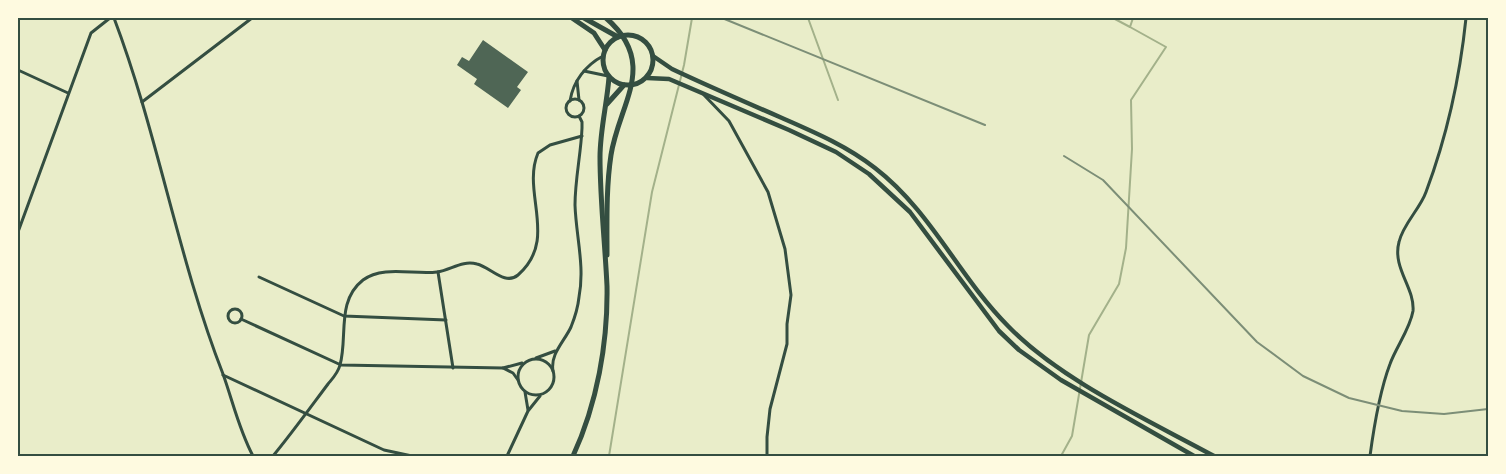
<svg xmlns="http://www.w3.org/2000/svg" width="1506" height="474" font-family="Ubuntu,sans-serif">
  <style>
    .lines { fill: none; stroke-linecap: round; stroke-linejoin: round }
    .stream { stroke: #a3b18a; stroke-width: 2 }
    .building { fill: #4f6655 }
    .minor { stroke: #344e41; stroke-width: 3 }
    .secondary { stroke: #344e41; stroke-width: 4.5 }
    .primary { stroke: #344e41; stroke-width: 5 }
    .rail { stroke: #7c8e77; stroke-width: 2 }
    .neatline { fill: none; stroke: #344e41; stroke-width: 2 }
  </style>
  <rect width="100%" height="100%" fill="#e9edc9"/>
  <g class="lines">
    <g class="stream">
      <path d="M 808,18 L 838,100"/>
      <path d="M 1113,18 L 1130,27"/>
      <path d="M 609,456 L 652,192 L 684,65 L 692,18"/>
      <path d="M 1061,456 L 1072,436 L 1089,335 L 1119,284 L 1126,248 L 1132,149 L 1131,100 L 1166,47 L 1130,27 L 1133,18"/>
    </g>
  </g>
  <path class="building" d="M 483,40 L 528,72 L 517,87 L 521,90 L 508,108 L 474,84 L 477,79 L 457,65 L 462,57 L 469,61 Z"/>
  <g class="lines">
    <g class="minor">
      <path d="M 114,18 C 158,134 178,259 223,374 C 233,402 239,430 253,456"/>
      <path d="M 18,70 L 68,93"/>
      <path d="M 584,71 L 608,76"/>
      <path d="M 577,81 L 579,100"/>
      <path d="M 704,95 L 729,121 L 768,192 L 785,249 L 791,295 L 787,324 L 787,344 L 770,409 L 767,437 L 767,456"/>
      <circle cx="575" cy="108" r="9"/>
      <path d="M 570,101 C 573,81 586,65 603,56"/>
      <path d="M 142,102 L 252,18"/>
      <path d="M 18,232 L 91,33 L 110,18"/>
      <path d="M 438,272 L 453,368"/>
      <path d="M 259,277 L 344,316 L 446,320"/>
      <circle cx="235" cy="316" r="7"/>
      <path d="M 241,319 L 341,365 L 503,368"/>
      <path d="M 536,358 L 555,351"/>
      <circle cx="536" cy="377" r="18"/>
      <path d="M 553,371 C 550,354 564,342 571,327 C 575,317 578,307 579,297 C 585,266 576,236 575,205 C 575,179 581,154 582,128 L 582,122 L 579,116"/>
      <path d="M 223,375 L 384,450 L 412,456"/>
      <path d="M 518,380 L 513,373 L 503,368 L 522,363"/>
      <path d="M 525,392 L 528,410"/>
      <path d="M 273,456 C 292,433 310,408 328,384 C 333,378 338,373 340,365 C 348,337 336,301 363,280 C 383,265 414,275 437,272 C 451,270 462,260 477,264 C 490,267 505,286 518,275 C 559,239 521,193 538,153 L 550,145 L 582,136"/>
      <path d="M 507,456 L 528,411 L 540,396"/>
      <path d="M 1370,456 C 1374,426 1379,393 1390,364 C 1396,347 1410,329 1413,311 C 1415,288 1392,268 1399,242 C 1403,224 1420,209 1426,192 C 1447,136 1460,76 1466,18"/>
    </g>
    <g class="secondary">
      <path d="M 653,56 L 672,69 C 708,86 745,102 782,118 C 814,132 847,146 875,168 C 931,211 959,277 1008,326 C 1060,380 1148,420 1214,456"/>
      <path d="M 647,78 L 669,79 L 789,130 L 836,152 L 869,174 L 910,212 L 999,331 L 1019,350 L 1061,380 L 1194,456"/>
    </g>
    <g class="primary">
      <path d="M 572,18 L 594,33 L 605,50"/>
      <path d="M 584,18 L 618,37"/>
      <path d="M 606,18 C 659,64 619,103 611,155 C 606,188 607,222 607,255"/>
      <circle cx="628" cy="60" r="25"/>
      <path d="M 607,104 L 624,85"/>
      <path d="M 573,456 C 597,404 608,343 607,286 C 605,243 600,200 600,157 C 600,130 607,104 609,77"/>
    </g>
    <g class="rail">
      <path d="M 722,18 L 985,125"/>
      <path d="M 1064,156 L 1103,180 L 1257,342 L 1303,376 L 1349,398 L 1402,411 L 1444,414 L 1488,409"/>
    </g>
  </g>
  <rect width="1506" height="474" fill="none" stroke="#fefae0" stroke-width="38"/>
  <rect x="19" y="19" width="1468" height="436" class="neatline"/>
</svg>
